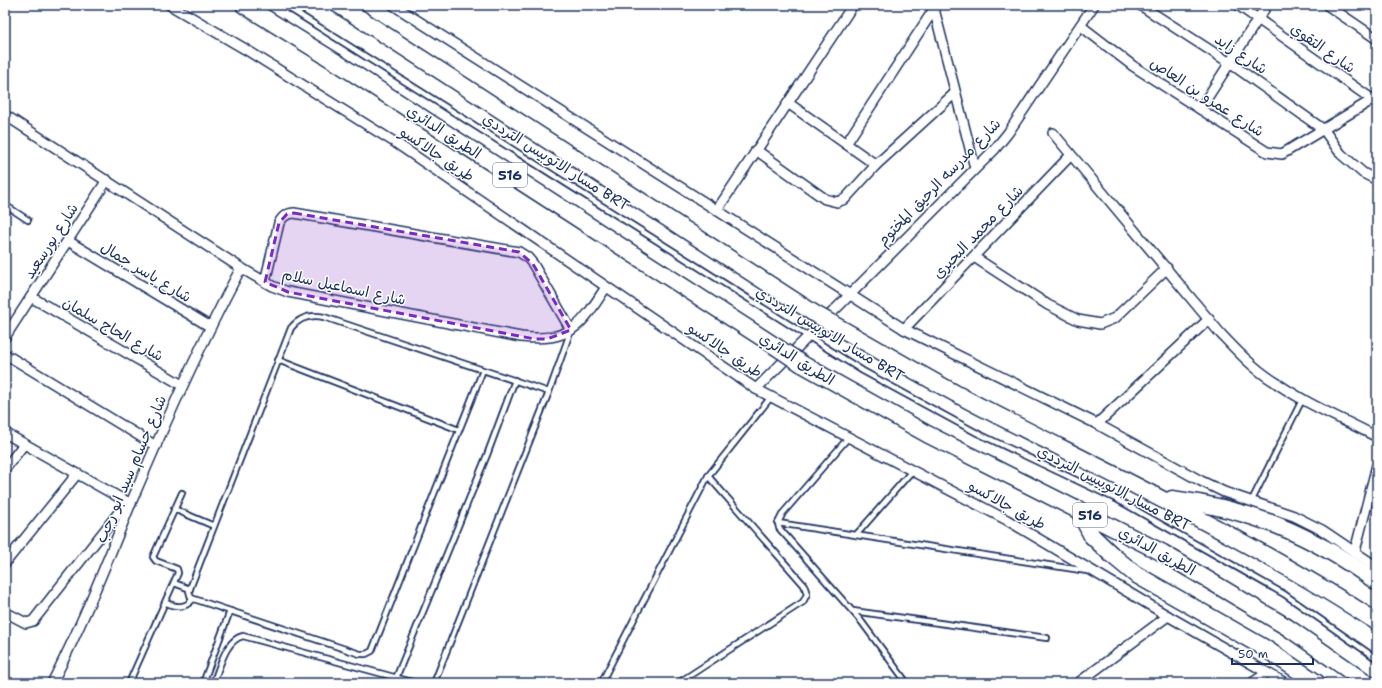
<svg xmlns="http://www.w3.org/2000/svg" width="1382" height="688" font-family="'Shantell Sans','Playpen Sans Arabic',sans-serif">
  <style>
    .lines { fill: none; stroke-linecap: round; stroke-linejoin: round }
    .lane-casing { stroke: #1b2f5e; stroke-width: 8 }
    .street-casing { stroke: #1b2f5e; stroke-width: 12 }
    .highway-casing { stroke: #1b2f5e; stroke-width: 19 }
    .lane { stroke: #fff; stroke-width: 4.5 }
    .street { stroke: #fff; stroke-width: 9 }
    .highway { stroke: #fff; stroke-width: 16 }
    .highway-bridge-casing { stroke: #1b2f5e; stroke-width: 19; stroke-linecap: butt }
    .highway-bridge { stroke: #fff; stroke-width: 16 }
    .marked { fill: #7b2cbf; fill-opacity: 0.2; stroke: #7b2cbf; stroke-width: 3; stroke-dasharray: 8 5; stroke-linejoin: round }
    .labels { text-anchor: middle; stroke-width: 3; stroke-linejoin: round; paint-order: stroke }
    .shield { fill: #fff; stroke: #5f6d8e; stroke-width: 1 }
    .shield-label { font-size: 14px; font-weight: bold; fill: #1b2f5e }
    .street-label { font-size: 15px; fill: #1b2f5e; stroke: #fff }
  </style>
  <rect width="100%" height="100%" fill="#fff"/>
  <filter id="ink" filterUnits="userSpaceOnUse"><feTurbulence type="fractalNoise" baseFrequency=".025" numOctaves="2"/><feDisplacementMap in="SourceGraphic" scale="8" xChannelSelector="R" yChannelSelector="G"/><feConvolveMatrix kernelMatrix="1 2 1 2 8 2 1 2 1" color-interpolation-filters="sRGB"/></filter>
  <g filter="url(#ink)">
    <g class="lines">
      <g class="lane-casing">
        <g id="lane">
          <path d="M 284,5 L 863,371 L 977,433 L 1118,500 L 1284,594 L 1377,659"/>
          <path d="M 5,205 L 28,220"/>
          <path d="M 278,360 L 459,430"/>
          <path d="M 483,370 L 372,651 L 366,654 L 360,654 L 191,598 L 189,591 L 291,328 C 299,318 310,314 324,317 L 549,392"/>
          <path d="M 848,438 L 783,513 L 778,523 L 779,528 L 861,621 L 907,683"/>
          <path d="M 1251,502 L 1303,398"/>
          <path d="M 174,509 L 214,526"/>
          <path d="M 778,523 L 1087,571"/>
          <path d="M 856,535 L 912,471"/>
          <path d="M 174,583 L 190,589"/>
          <path d="M 166,603 C 176,607 185,609 193,599"/>
          <path d="M 853,611 L 1047,638"/>
          <path d="M 396,678 L 487,455 L 515,380"/>
          <path d="M 129,683 L 178,573 L 177,569 L 156,561 L 153,557 L 182,493"/>
          <path d="M 203,683 L 230,611"/>
          <path d="M 213,683 C 220,668 225,640 243,636 L 416,683"/>
          <path d="M 434,683 L 549,392 L 571,330"/>
          <path d="M 601,683 L 708,476 L 771,397"/>
          <path d="M 678,683 L 803,602 L 807,594 L 804,585 L 708,476"/>
        </g>
      </g>
      <g class="street-casing">
        <g id="street">
          <path d="M 170,5 L 245,49 L 396,143 L 756,389 L 1007,520 L 1168,616 L 1285,683"/>
          <path d="M 393,5 L 904,329 L 1097,424 L 1201,481 L 1224,492 L 1294,516 L 1322,530 L 1377,567"/>
          <path d="M 933,5 L 975,168"/>
          <path d="M 1140,5 L 1230,63 L 1324,130 L 1341,154 L 1363,173 L 1377,180"/>
          <path d="M 1238,5 L 1373,100"/>
          <path d="M 1327,5 L 1377,39"/>
          <path d="M 1081,26 L 1133,66 L 1267,152 L 1282,154 L 1377,97"/>
          <path d="M 788,103 L 876,165"/>
          <path d="M 1200,109 L 1267,5"/>
          <path d="M 5,115 L 241,268 L 272,286 L 288,292 L 521,337 C 571,342 581,326 606,287"/>
          <path d="M 1053,133 L 1220,333 C 1237,351 1254,369 1275,382 C 1306,404 1343,419 1377,437"/>
          <path d="M 846,144 L 934,9"/>
          <path d="M 756,150 L 825,199 L 837,202 L 845,199 L 876,165 L 955,93"/>
          <path d="M 717,210 L 853,5"/>
          <path d="M 68,241 L 209,326"/>
          <path d="M 974,257 L 1048,305 L 1078,320 L 1100,324 L 1115,318 L 1167,268"/>
          <path d="M 265,282 L 279,223 C 283,216 286,214 294,213 L 519,252 L 527,257 L 533,264 L 571,330"/>
          <path d="M 31,297 L 182,385"/>
          <path d="M 904,329 L 1071,155"/>
          <path d="M 5,337 L 107,180"/>
          <path d="M 5,354 L 156,446"/>
          <path d="M 756,389 L 995,149 L 1008,133 L 1094,5"/>
          <path d="M 1097,424 L 1209,319"/>
          <path d="M 5,433 L 131,504"/>
          <path d="M 5,469 L 24,444"/>
          <path d="M 1355,551 L 1377,465"/>
          <path d="M 5,563 L 77,474"/>
          <path d="M 5,612 L 26,623 L 33,621 L 127,502"/>
          <path d="M 52,683 C 82,625 106,564 131,503 C 165,423 200,344 241,268"/>
          <path d="M 1078,683 L 1168,616"/>
          <path d="M 1252,683 L 1267,673"/>
        </g>
      </g>
      <g class="highway-casing">
        <g id="highway">
          <path d="M 244,5 L 339,64 L 775,346"/>
          <path d="M 339,5 L 815,314"/>
          <path d="M 831,323 C 883,352 934,383 987,410 C 1119,478 1252,541 1377,622"/>
          <path d="M 802,364 L 927,434 L 1163,553 L 1287,627 L 1367,683"/>
          <path d="M 1172,499 C 1252,509 1312,535 1377,582"/>
          <path d="M 1078,509 L 1092,536 L 1112,555 L 1135,574 L 1263,647 L 1317,683"/>
        </g>
      </g>
      <use href="#lane" class="lane"/>
      <use href="#street" class="street"/>
      <use href="#highway" class="highway"/>
      <g class="highway-bridge-casing">
        <g id="highway-bridge">
          <path d="M 815,314 L 831,323"/>
          <path d="M 775,346 L 802,364"/>
        </g>
      </g>
      <use href="#highway-bridge" class="highway-bridge"/>
    </g>
  </g>
  <path class="marked" d="M 294,213 L 519,252 L 533,264 L 571,330 L 547,339 L 535,339 L 288,292 L 265,282 L 279,223 L 287,214 Z"/>
  <g class="labels">
    <g class="shield">
      <rect x="493" y="163" width="34" height="24" rx="3"/>
      <rect x="1073" y="503" width="34" height="24" rx="3"/>
    </g>
    <g class="shield-label">
      <text x="510" y="180">516</text>
      <text x="1090" y="520">516</text>
    </g>
    <g class="street-label">
      <text transform="translate(1323 48) rotate(35)" y="5">شارع التقوي</text>
      <text transform="translate(1241 54) rotate(34)" y="5">شارع زايد</text>
      <text transform="translate(1207 97) rotate(33)" y="5">شارع عمرو بن العاص</text>
      <text transform="translate(444 132) rotate(33)" y="5">الطريق الدائري</text>
      <text transform="translate(437 154) rotate(34)" y="5">طريق جالاكسو</text>
      <text transform="translate(556 162) rotate(32)" y="5">مسار الاتوبيس الترددي BRT</text>
      <text transform="translate(939 182) rotate(-46)" y="5">شارع مدرسه الرحيق المختوم</text>
      <text transform="translate(978 232) rotate(-46)" y="5">شارع محمد البحيرى</text>
      <text transform="translate(51 241) rotate(-57)" y="5">شارع بورسعيد</text>
      <text transform="translate(146 272) rotate(31)" y="5">شارع ياسر جمال</text>
      <text transform="translate(344 287) rotate(12)" y="5">شارع اسماعيل سلام</text>
      <text transform="translate(113 329) rotate(30)" y="5">شارع الحاج سلمان</text>
      <text transform="translate(830 334) rotate(31)" y="5">مسار الاتوبيس الترددي BRT</text>
      <text transform="translate(725 350) rotate(34)" y="5">طريق جالاكسو</text>
      <text transform="translate(797 359) rotate(32)" y="5">الطريق الدائري</text>
      <text transform="translate(131 469) rotate(-67)" y="5">شارع حسام سيد ابو رجب</text>
      <text transform="translate(1114 488) rotate(27)" y="5">مسار الاتوبيس الترددي BRT</text>
      <text transform="translate(1007 505) rotate(29)" y="5">طريق جالاكسو</text>
      <text transform="translate(1157 551) rotate(29)" y="5">الطريق الدائري</text>
    </g>
  </g>
  <rect width="1382" height="688" fill="none" stroke="#fff" stroke-width="20"/>
  <rect x="10" y="10" width="1362" height="668" fill="none" stroke="#1b2f5e" stroke-width="1.5" filter="url(#ink)"/>
  <path d="M1232 658v6h81v-6" fill="none" stroke="#1b2f5e" stroke-width="2"/>
  <text x="1238" y="658" font-size="12" fill="#1b2f5e" stroke="#ffffff" stroke-width="3" paint-order="stroke">50 m</text>
</svg>
